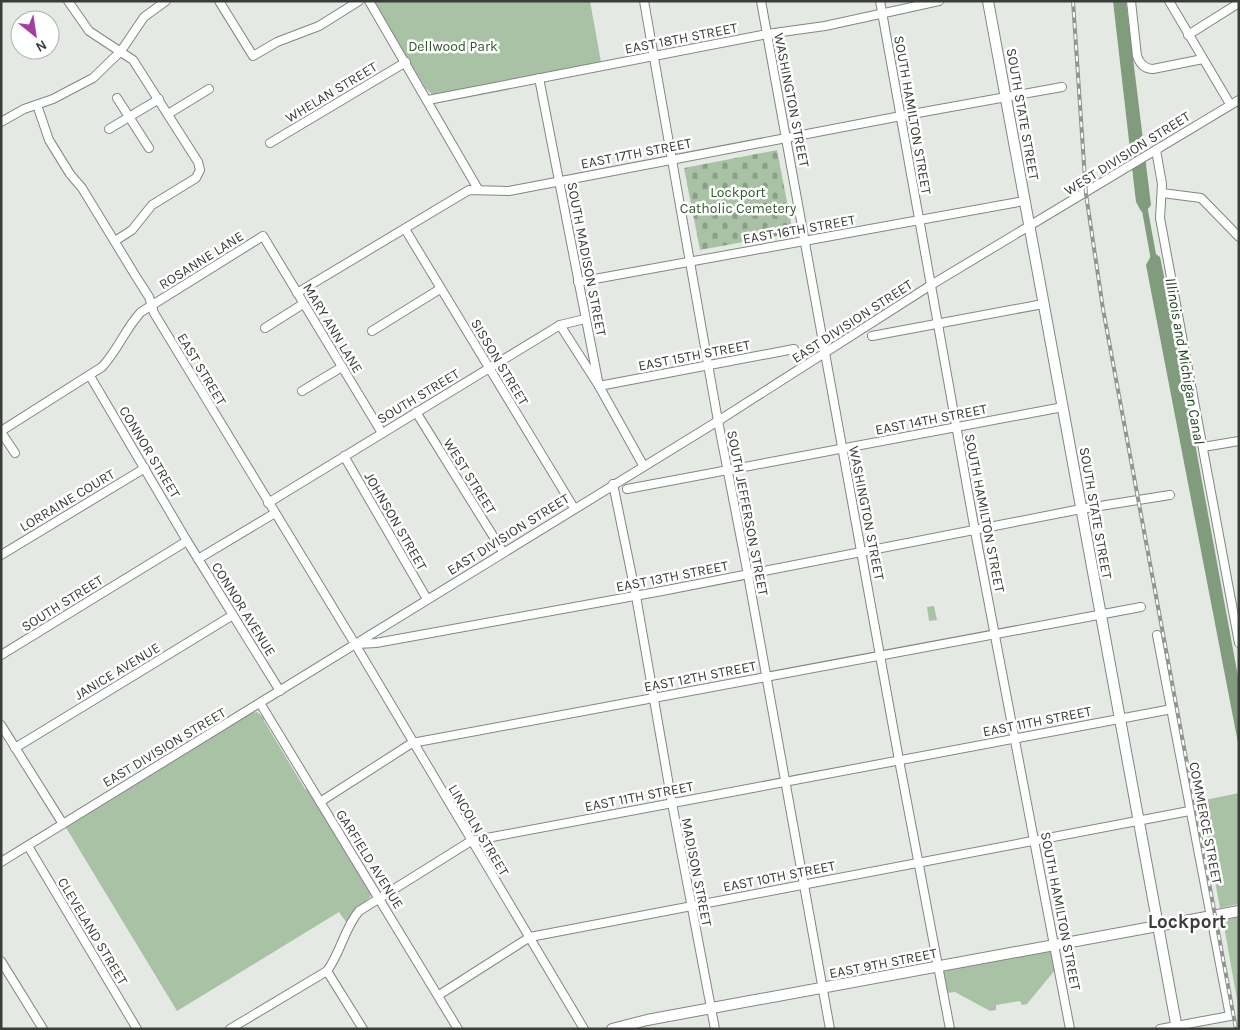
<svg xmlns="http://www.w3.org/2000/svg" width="1240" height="1030" font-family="Karla,sans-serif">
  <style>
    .green { fill: #a9c2a5 }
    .cemetery { fill: url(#cemetery-stones) }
    .water { fill: #819c7d }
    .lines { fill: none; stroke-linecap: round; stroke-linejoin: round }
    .canal { stroke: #819c7d; stroke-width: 6 }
    .minor-casing { stroke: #818781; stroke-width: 10 }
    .major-casing { stroke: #818781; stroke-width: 12 }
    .minor { stroke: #fff; stroke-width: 8 }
    .major { stroke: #fff; stroke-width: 10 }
    .rail-casing { stroke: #919590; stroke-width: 4 }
    .rail { stroke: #fff; stroke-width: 2; stroke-dasharray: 5.5; stroke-linecap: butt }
    .labels { text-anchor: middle; stroke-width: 5; stroke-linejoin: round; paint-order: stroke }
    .street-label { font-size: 14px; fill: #3b3d3a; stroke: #fff }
    .park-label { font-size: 14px; fill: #30582b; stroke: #fff }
    .water-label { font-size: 15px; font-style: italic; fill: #1e461a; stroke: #fff }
    .district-label { font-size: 19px; font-weight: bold; fill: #3b3d3a; stroke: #fff }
  </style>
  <defs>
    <pattern id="cemetery-stones" width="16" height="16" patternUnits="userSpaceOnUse" patternTransform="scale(1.25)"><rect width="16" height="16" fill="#a9c2a5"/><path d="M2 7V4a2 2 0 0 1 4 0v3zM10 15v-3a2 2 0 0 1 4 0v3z" fill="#8b9f87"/></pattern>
  </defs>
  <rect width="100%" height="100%" fill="#e4eae3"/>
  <g class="green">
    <path d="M 373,1 L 590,1 L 601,62 L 433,95 L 426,89 Z"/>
    <path d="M 934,606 L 937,620 L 929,621 L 927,607 Z"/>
    <path d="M 257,712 L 264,718 L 264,721 L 305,789 L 308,790 L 370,891 L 371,896 L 346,922 L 339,912 L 177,1011 L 65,826 L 250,713 Z"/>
    <path d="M 1239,793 L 1239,904 L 1220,908 L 1200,801 Z"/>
    <path d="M 1239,917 L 1239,1011 L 1223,920 Z"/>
    <path d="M 1051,951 L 1055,970 L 1027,1004 L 1022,1005 L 1020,1001 L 996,1005 L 996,1010 L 990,1011 L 955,992 L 947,993 L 943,971 Z"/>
  </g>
  <path class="cemetery" d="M 777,150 L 793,233 L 700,250 L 684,168 Z"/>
  <g class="water">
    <path d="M 1113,1 L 1126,1 L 1151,205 L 1145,213 L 1141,211 L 1136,202 Z"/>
    <path d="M 1153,252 L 1160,257 L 1166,286 L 1239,682 L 1239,748 L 1146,265 Z"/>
  </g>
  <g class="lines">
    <path class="canal" d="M 1144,205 L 1154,260"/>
    <g class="minor-casing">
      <g id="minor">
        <path d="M 68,1 L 89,31 L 133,60 L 198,162 L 200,170 L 196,178 L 152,205 L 132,230 L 115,241"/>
        <path d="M 219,1 L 253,56 L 277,42 L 319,26 L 359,1"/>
        <path d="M 369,1 L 478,189"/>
        <path d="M 644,1 L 718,421 L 748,575 L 830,1029"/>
        <path d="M 761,1 L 899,760 L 950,1029"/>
        <path d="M 880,1 L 975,531 L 1070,1029"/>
        <path d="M 1131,1 L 1137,56 C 1140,64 1145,69 1153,69 L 1203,59"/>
        <path d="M 1169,1 L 1230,104"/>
        <path d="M 1188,35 L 1239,3"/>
        <path d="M 539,78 L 599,386 L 794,349"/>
        <path d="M 117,98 L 149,148"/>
        <path d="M 428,100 L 767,34 L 825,26 L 939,1"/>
        <path d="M 37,105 L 49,140 L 70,174 L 82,188 L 135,275 L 149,297 L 154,313 L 355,644 L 584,1029"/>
        <path d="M 168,114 L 209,89"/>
        <path d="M 1,122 L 24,109 L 53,99 L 93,78 L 121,51 L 144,17 L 166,1"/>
        <path d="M 109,129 L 159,99"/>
        <path d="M 270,143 L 406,62"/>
        <path d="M 1156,150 L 1162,184 L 1160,218 L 1239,643"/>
        <path d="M 1162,193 L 1201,198 L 1239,237"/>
        <path d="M 405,229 L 574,508"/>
        <path d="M 578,282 L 1024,201"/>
        <path d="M 297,293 L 469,190 L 509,191 L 901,116 L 1062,87"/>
        <path d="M 560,325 L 599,386 L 643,465"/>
        <path d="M 265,328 L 303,304"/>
        <path d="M 372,331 L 440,289"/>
        <path d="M 872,336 L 1043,304"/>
        <path d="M 90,376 L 187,541 L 280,691"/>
        <path d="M 302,391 L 342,367"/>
        <path d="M 416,412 L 503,552"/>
        <path d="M 1,431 L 102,367 C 118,350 125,329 141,312 L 263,236 L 382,433"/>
        <path d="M 1,432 L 15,453"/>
        <path d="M 1203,447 L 1239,441"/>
        <path d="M 344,456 L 427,599"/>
        <path d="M 613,484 L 636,596 L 672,803 L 715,1029"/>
        <path d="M 627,489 L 1063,407"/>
        <path d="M 268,503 L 560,325 L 585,319"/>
        <path d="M 1,555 L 145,468"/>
        <path d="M 198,559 L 275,513"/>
        <path d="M 1157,635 L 1230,1016 L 1160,1029"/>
        <path d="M 357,644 L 376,643 L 662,591 L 1081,509 L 1170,495"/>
        <path d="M 1,655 L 187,541"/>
        <path d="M 260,703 L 458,1029"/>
        <path d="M 1,725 L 63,824"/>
        <path d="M 15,748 L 233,615"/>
        <path d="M 320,802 L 412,743 L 1141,607"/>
        <path d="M 28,846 L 137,1029"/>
        <path d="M 1,862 L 718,421 L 931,285 L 1239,100"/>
        <path d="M 1,961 L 43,1029"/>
        <path d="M 327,971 L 363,1029"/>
        <path d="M 439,995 L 530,937 L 1205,808"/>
        <path d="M 230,1029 L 327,971 C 341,952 344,929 359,911 L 471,841 L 1172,709"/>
      </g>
    </g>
    <g class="major-casing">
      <g id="major">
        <path d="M 988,1 L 1177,1029"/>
        <path d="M 612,1029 L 647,1020 L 1239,911"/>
      </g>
    </g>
    <use href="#minor" class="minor"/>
    <use href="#major" class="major"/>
    <g class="rail-casing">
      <path id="rail" d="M 1073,1 L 1086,194 L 1103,309 L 1236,1029"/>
    </g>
    <use href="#rail" class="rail"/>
  </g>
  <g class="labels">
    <g class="street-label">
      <text transform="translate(681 38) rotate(-11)" y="5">EAST 18TH STREET</text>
      <text transform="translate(331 92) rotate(-31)" y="5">WHELAN STREET</text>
      <text transform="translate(792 100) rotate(79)" y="5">WASHINGTON STREET</text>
      <text transform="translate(1023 114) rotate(80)" y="5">SOUTH STATE STREET</text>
      <text transform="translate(913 115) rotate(80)" y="5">SOUTH HAMILTON STREET</text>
      <text transform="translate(636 153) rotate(-11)" y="5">EAST 17TH STREET</text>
      <text transform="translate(1127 153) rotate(-32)" y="5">WEST DIVISION STREET</text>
      <text transform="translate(799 229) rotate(-10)" y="5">EAST 16TH STREET</text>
      <text transform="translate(587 259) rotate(79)" y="5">SOUTH MADISON STREET</text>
      <text transform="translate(201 260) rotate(-32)" y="5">ROSANNE LANE</text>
      <text transform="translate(852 321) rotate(-33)" y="5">EAST DIVISION STREET</text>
      <text transform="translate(333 328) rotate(59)" y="5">MARY ANN LANE</text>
      <text transform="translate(694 355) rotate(-11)" y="5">EAST 15TH STREET</text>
      <text transform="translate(500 362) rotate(59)" y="5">SISSON STREET</text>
      <text transform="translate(202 369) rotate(59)" y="5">EAST STREET</text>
      <text transform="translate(418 396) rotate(-31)" y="5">SOUTH STREET</text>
      <text transform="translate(931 419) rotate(-11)" y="5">EAST 14TH STREET</text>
      <text transform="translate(150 452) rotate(59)" y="5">CONNOR STREET</text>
      <text transform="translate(470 476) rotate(58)" y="5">WEST STREET</text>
      <text transform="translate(67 500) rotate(-31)" y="5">LORRAINE COURT</text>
      <text transform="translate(748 513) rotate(79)" y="5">SOUTH JEFFERSON STREET</text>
      <text transform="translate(867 513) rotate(79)" y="5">WASHINGTON STREET</text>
      <text transform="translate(985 513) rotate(79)" y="5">SOUTH HAMILTON STREET</text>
      <text transform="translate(1096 513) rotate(80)" y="5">SOUTH STATE STREET</text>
      <text transform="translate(396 521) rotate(60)" y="5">JOHNSON STREET</text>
      <text transform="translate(508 534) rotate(-32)" y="5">EAST DIVISION STREET</text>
      <text transform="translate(672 576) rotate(-11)" y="5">EAST 13TH STREET</text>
      <text transform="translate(62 603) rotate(-32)" y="5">SOUTH STREET</text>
      <text transform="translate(244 609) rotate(58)" y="5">CONNOR AVENUE</text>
      <text transform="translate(117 671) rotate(-31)" y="5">JANICE AVENUE</text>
      <text transform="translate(700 676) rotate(-11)" y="5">EAST 12TH STREET</text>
      <text transform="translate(1037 721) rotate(-11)" y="5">EAST 11TH STREET</text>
      <text transform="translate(164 747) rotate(-31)" y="5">EAST DIVISION STREET</text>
      <text transform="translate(639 796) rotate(-11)" y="5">EAST 11TH STREET</text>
      <text transform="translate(1206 823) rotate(79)" y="5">COMMERCE STREET</text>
      <text transform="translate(479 830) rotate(59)" y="5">LINCOLN STREET</text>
      <text transform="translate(370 859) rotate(58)" y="5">GARFIELD AVENUE</text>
      <text transform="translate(697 872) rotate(79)" y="5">MADISON STREET</text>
      <text transform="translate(779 876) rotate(-11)" y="5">EAST 10TH STREET</text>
      <text transform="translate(1061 911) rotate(79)" y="5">SOUTH HAMILTON STREET</text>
      <text transform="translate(93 931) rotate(59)" y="5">CLEVELAND STREET</text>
      <text transform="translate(883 963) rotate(-11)" y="5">EAST 9TH STREET</text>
    </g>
    <g class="park-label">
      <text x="453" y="51">Dellwood Park</text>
      <text x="738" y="197">Lockport<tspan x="738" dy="16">Catholic Cemetery</tspan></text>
    </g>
    <g class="water-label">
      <text transform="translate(1185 361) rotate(80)" y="5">Illinois and Michigan Canal</text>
    </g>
    <g class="district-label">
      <text x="1187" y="928">Lockport</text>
    </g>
  </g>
  <rect width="1240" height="1030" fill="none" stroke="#3b3d3a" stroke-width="5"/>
  <g transform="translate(35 35) rotate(150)"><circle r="24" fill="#ffffff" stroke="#b1b1b0"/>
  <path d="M0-4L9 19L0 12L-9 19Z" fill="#a53ea1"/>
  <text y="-8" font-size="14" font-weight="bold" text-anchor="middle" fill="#3b3d3a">N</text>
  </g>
</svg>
